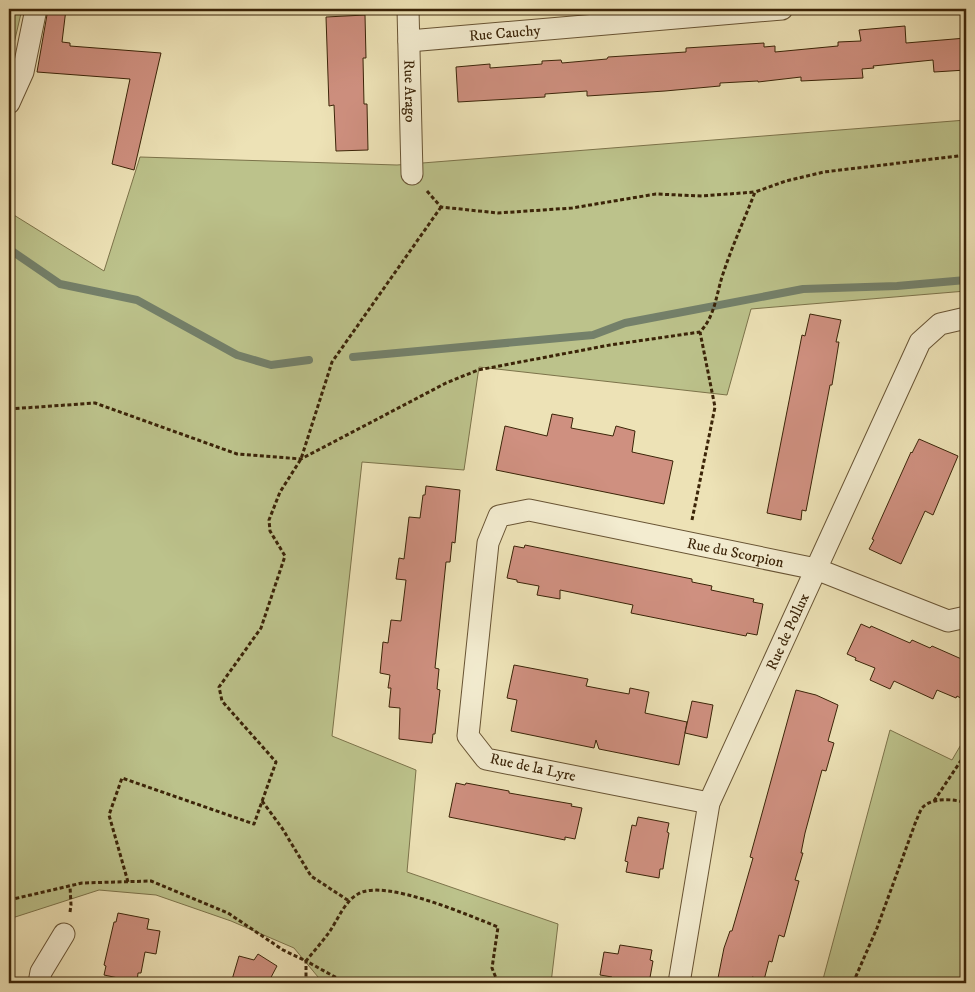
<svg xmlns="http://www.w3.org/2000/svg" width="975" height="992" font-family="'IM FELL DW Pica',serif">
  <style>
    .green { fill: #bcc28b; stroke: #7c734a }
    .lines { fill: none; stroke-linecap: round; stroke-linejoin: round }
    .stream { stroke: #74806a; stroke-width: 8 }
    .building { fill: #cf9080; stroke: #3b2408 }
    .street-casing { stroke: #685434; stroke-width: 23 }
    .path { stroke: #3b2408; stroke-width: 3; stroke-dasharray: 4 2.5; stroke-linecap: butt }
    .street { stroke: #f3ecd0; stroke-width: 21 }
    .labels { text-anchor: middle; stroke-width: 4; stroke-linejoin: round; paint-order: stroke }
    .street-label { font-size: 15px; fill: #3b2408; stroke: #f3ecd0 }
  </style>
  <rect width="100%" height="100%" fill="#ede2b6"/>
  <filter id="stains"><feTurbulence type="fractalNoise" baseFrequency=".004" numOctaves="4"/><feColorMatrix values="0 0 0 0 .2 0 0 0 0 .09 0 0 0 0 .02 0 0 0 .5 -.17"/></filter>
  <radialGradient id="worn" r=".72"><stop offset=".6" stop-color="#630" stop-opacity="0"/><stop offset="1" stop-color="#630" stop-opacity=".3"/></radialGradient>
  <g class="green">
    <path d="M 9,9 L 22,9 L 9,65 Z"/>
    <path d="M 966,120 L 966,291 L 751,309 L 727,395 L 479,367 L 464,470 L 362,462 L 332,736 L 416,770 L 407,872 L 558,924 L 551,983 L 323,983 L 294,948 L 231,921 L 156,895 L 99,890 L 9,919 L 9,212 L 104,271 L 140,157 L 397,165 Z"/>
    <path d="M 890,730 L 952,760 L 966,736 L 966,983 L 822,983 Z"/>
  </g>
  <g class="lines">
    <g class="stream">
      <path d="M 9,249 L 60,284 L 137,300 L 237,355 L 271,365 L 309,360"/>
      <path d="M 353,357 L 593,335 L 625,323 L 803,289 L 897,286 L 966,280"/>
    </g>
  </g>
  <g class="building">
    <path d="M 48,9 L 66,9 L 62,42 L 70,43 L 70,46 L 161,53 L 134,170 L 112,164 L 130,79 L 37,72 Z"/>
    <path d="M 365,15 L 366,58 L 363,58 L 364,104 L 367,104 L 368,150 L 336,151 L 334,105 L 329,106 L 326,17 Z"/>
    <path d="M 905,26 L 906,43 L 966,38 L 966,70 L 934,72 L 933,60 L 873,66 L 874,68 L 862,69 L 863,78 L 801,81 L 801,77 L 758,82 L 758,81 L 720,83 L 720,86 L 665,91 L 587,96 L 587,91 L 545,94 L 545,97 L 458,102 L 456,67 L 490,64 L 490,68 L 542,64 L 542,61 L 561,60 L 562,63 L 607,59 L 608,57 L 686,52 L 686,48 L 764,43 L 764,47 L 775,46 L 775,52 L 838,46 L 838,42 L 861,41 L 859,30 Z"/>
    <path d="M 810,314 L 841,320 L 836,342 L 839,342 L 832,385 L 830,385 L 806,511 L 802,510 L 801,520 L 767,513 L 802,335 L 805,336 Z"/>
    <path d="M 552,414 L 573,418 L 571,428 L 613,436 L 616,426 L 635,431 L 632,452 L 673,461 L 664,504 L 496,470 L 505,426 L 547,436 Z"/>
    <path d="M 919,439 L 958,456 L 933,515 L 925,511 L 901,564 L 869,549 L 874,540 L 872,539 L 911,452 L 912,453 Z"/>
    <path d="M 426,486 L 460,490 L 455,543 L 452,542 L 450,562 L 446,562 L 435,668 L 439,669 L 437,689 L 440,690 L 435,734 L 433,734 L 432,743 L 399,739 L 400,708 L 389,707 L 391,688 L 388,688 L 390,675 L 380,673 L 383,642 L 388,643 L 391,620 L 401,621 L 406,580 L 396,579 L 399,558 L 404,559 L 409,517 L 420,518 L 423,495 L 425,495 Z"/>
    <path d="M 525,545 L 692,579 L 692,582 L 712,586 L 711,590 L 754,599 L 753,602 L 763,604 L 757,635 L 747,633 L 746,636 L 631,613 L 633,605 L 560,590 L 560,599 L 537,595 L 539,586 L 517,582 L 517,580 L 507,578 L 514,546 L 524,548 Z"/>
    <path d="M 861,624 L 870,628 L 871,626 L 910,643 L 912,640 L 930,648 L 932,646 L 966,661 L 966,701 L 957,696 L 956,698 L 937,690 L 933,699 L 894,681 L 890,689 L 870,680 L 875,668 L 855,660 L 856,658 L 847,654 Z"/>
    <path d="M 514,665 L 588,679 L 586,686 L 607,690 L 629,694 L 630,688 L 649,692 L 645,713 L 687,722 L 679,765 L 599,749 L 596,740 L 594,748 L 511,731 L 517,700 L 507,698 Z"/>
    <path d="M 796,690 L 816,695 L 838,705 L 828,741 L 834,743 L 826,771 L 822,770 L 805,833 L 801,853 L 803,853 L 795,880 L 799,881 L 784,937 L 779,935 L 772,962 L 769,961 L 764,980 L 752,977 L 750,983 L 717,983 L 724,948 L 730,931 L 732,931 L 753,858 L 750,857 Z"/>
    <path d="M 692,701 L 713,705 L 707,738 L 685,733 Z"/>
    <path d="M 456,783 L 465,785 L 466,783 L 509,791 L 509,793 L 572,804 L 571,806 L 582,808 L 575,839 L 565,837 L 565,840 L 449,817 Z"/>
    <path d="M 638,817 L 669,823 L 667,832 L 669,833 L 666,850 L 663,869 L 660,869 L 659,878 L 626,872 L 628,862 L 625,861 L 632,825 L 636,826 Z"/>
    <path d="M 118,913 L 149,919 L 147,929 L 160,931 L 156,954 L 145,952 L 141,973 L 138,973 L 137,982 L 104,975 L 106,966 L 104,965 L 114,922 L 116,922 Z"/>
    <path d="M 620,945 L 652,950 L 650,960 L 653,961 L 649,983 L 611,983 L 612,977 L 600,975 L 604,952 L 618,954 Z"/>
    <path d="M 258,954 L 277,966 L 268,983 L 231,983 L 239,956 L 254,960 Z"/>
  </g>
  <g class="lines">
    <g class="street-casing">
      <g id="street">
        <path id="s1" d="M 408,9 L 412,174"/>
        <path id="s2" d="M 409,41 L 782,9"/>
        <path d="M 9,103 L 23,72 L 36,9"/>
        <path id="s3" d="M 709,803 L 486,759 L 468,736 L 488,543 L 499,516 L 529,510 L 816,569 L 948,621 L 966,617"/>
        <path d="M 39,983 L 41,972 L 64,934"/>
        <path id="s4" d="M 679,983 L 709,803 L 920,342 L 940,324 L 966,318"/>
      </g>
    </g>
    <g class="path">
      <path d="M 427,191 L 441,207 L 498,213 L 572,208 L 656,194 L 702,196 L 755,192"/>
      <path d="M 9,409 L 95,403 L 237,454 L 301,459 L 446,383 L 478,370 L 610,345 L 700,332 C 716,315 716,293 724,271 C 733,244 745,218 755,192 L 786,181 L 824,172 L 966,155"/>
      <path d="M 692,520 L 715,407 L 700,332"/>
      <path d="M 262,801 L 282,828 L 311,876 L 349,901"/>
      <path d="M 934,801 L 966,753"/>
      <path d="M 128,882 L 109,815 L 122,778 L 254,824 L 276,762 L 222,701 L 219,687 L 261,628 L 285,556 L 270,531 L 269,520 L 280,492 L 301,459 L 332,362 L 441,207"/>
      <path d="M 9,900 L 82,883 L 151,881 L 228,913 L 283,950 L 306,961 C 314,951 323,941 330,931 C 338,919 345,901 358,894 C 384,878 470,916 498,927 L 492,968 L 498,983"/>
      <path d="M 70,912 L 71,905 L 70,886"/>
      <path d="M 306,983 L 306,961 L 346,983"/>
      <path d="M 853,983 L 877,928 L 916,821 C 918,817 920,810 923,807 C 933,797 955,799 966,803"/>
    </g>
    <use href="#street" class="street"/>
  </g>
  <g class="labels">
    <g class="street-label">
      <text dy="5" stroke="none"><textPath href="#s2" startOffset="96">Rue Cauchy</textPath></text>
      <text dy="5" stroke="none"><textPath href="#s1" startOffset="82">Rue Arago</textPath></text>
      <text dy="5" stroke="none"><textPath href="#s3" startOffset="721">Rue du Scorpion</textPath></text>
      <text dy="5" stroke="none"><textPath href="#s4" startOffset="371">Rue de Pollux</textPath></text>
      <text transform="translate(533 767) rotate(12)" y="5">Rue de la Lyre</text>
    </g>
  </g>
  <rect width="975" height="992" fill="none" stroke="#ede2b6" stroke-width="30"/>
  <rect x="10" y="10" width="955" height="972" fill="none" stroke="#3b2408" stroke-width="2.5"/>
  <rect x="15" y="15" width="945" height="962" fill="none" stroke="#3b2408"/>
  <rect width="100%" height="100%" filter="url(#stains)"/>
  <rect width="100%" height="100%" fill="url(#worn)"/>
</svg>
